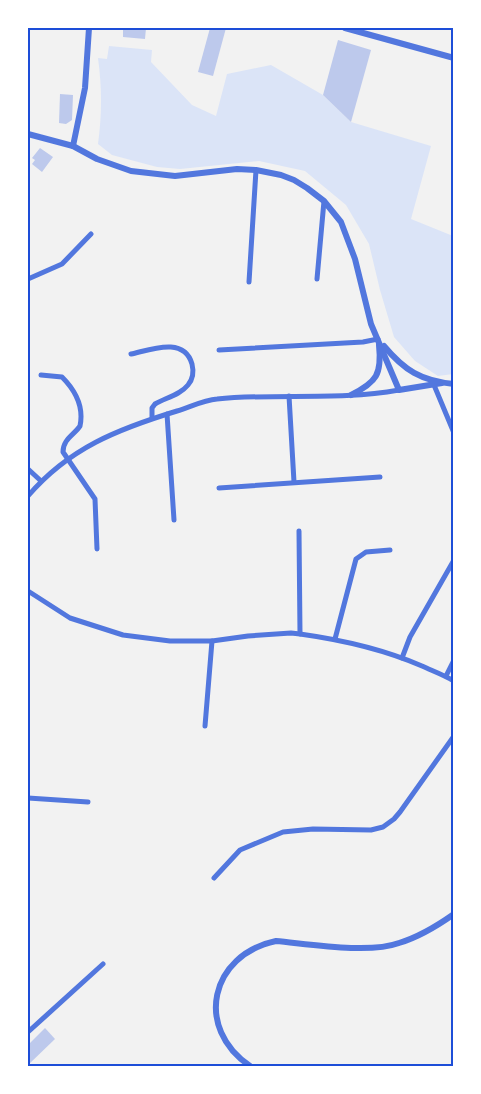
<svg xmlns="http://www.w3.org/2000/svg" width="481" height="1094" font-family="'Golos Text',sans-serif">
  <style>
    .green { fill: #dbe4f7 }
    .building { fill: #bdc9ec }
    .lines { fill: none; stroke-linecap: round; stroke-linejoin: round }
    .minor { stroke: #5277de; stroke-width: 5 }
    .tertiary { stroke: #5277de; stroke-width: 6 }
    .neatline { fill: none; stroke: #1d4ed8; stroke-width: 2 }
  </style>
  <rect width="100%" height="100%" fill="#f2f2f2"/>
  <path class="green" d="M 109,46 L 152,50 L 151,62 L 192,105 L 216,116 L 227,74 L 271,65 L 323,95 L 351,122 L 431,146 L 411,219 L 453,236 L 453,374 L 438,376 L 415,361 L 394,337 L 380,290 L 369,244 L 346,205 L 305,171 L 259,161 L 180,169 L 157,167 L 112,155 L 98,144 C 102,114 102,88 98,58 L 107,59 Z"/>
  <g class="building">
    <path d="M 123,28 L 146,28 L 145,39 L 123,37 Z"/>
    <path d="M 210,28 L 226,28 L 213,76 L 198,72 Z"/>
    <path d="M 338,40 L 371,50 L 351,122 L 323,95 Z"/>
    <path d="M 60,94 L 73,95 L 72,120 L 66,124 L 59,123 Z"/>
    <path d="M 40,148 L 53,157 L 42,172 L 32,164 L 35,160 L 32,158 Z"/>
    <path d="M 45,1028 L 55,1039 L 28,1065 L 28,1045 Z"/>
  </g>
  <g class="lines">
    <g class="minor">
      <path d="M 28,279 L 62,264 L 91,234"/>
      <path d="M 317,279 L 324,201"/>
      <path d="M 249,282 L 256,170"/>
      <path d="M 219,350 L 363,342 L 378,339"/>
      <path d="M 131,354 C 150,350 184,336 192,364 C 194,372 193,379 188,385 C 180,395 165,398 155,404 L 152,408 L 152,418"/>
      <path d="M 41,375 L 62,377 C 75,390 84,407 80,426 C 74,435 63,439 63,452 L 95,499 L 97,549"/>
      <path d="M 434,385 L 454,433"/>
      <path d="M 289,396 L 294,482"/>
      <path d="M 167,414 L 174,520"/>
      <path d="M 28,469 L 41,481"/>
      <path d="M 219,488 L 380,477"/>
      <path d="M 28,496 C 69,448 118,429 177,411 C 190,407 204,400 217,399 C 277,393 339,401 399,390"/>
      <path d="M 299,531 L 300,634"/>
      <path d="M 28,591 L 70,618 L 123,635 L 170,641 L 212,641 L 248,636 L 291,633 L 300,634 C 343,640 383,649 422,666 C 433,671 444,675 454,681"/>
      <path d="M 335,639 L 356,559 L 366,552 L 390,550"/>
      <path d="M 402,658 L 410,637 L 454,560"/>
      <path d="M 446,676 L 454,660"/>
      <path d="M 205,726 L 212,641"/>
      <path d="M 28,798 L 88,802"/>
      <path d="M 214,878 L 240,850 L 283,832 L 313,829 L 371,830 L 383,827 L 394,819 L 400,812 L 454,736"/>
      <path d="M 28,1032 L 103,964"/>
    </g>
    <g class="tertiary">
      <path d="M 345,28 L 454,58"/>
      <path d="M 28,134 L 73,146 L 97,159 L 131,171 L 175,176 L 237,169 L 256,170 L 281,175 L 294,180 L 307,188 L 324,201 L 341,222 L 355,259 L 371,324 L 399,390 L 442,383"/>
      <path d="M 73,146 L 85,88 L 89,28"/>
      <path d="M 384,346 C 404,370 421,381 454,384"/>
      <path d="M 351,395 C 377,382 382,374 379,345"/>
      <path d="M 250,1066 C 194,1028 210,955 276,941 C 309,944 369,954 399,943 C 419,937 437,926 454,914"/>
    </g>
  </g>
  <rect width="481" height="1094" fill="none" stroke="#ffffff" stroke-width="58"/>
  <rect x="29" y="29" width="423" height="1036" class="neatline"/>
</svg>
